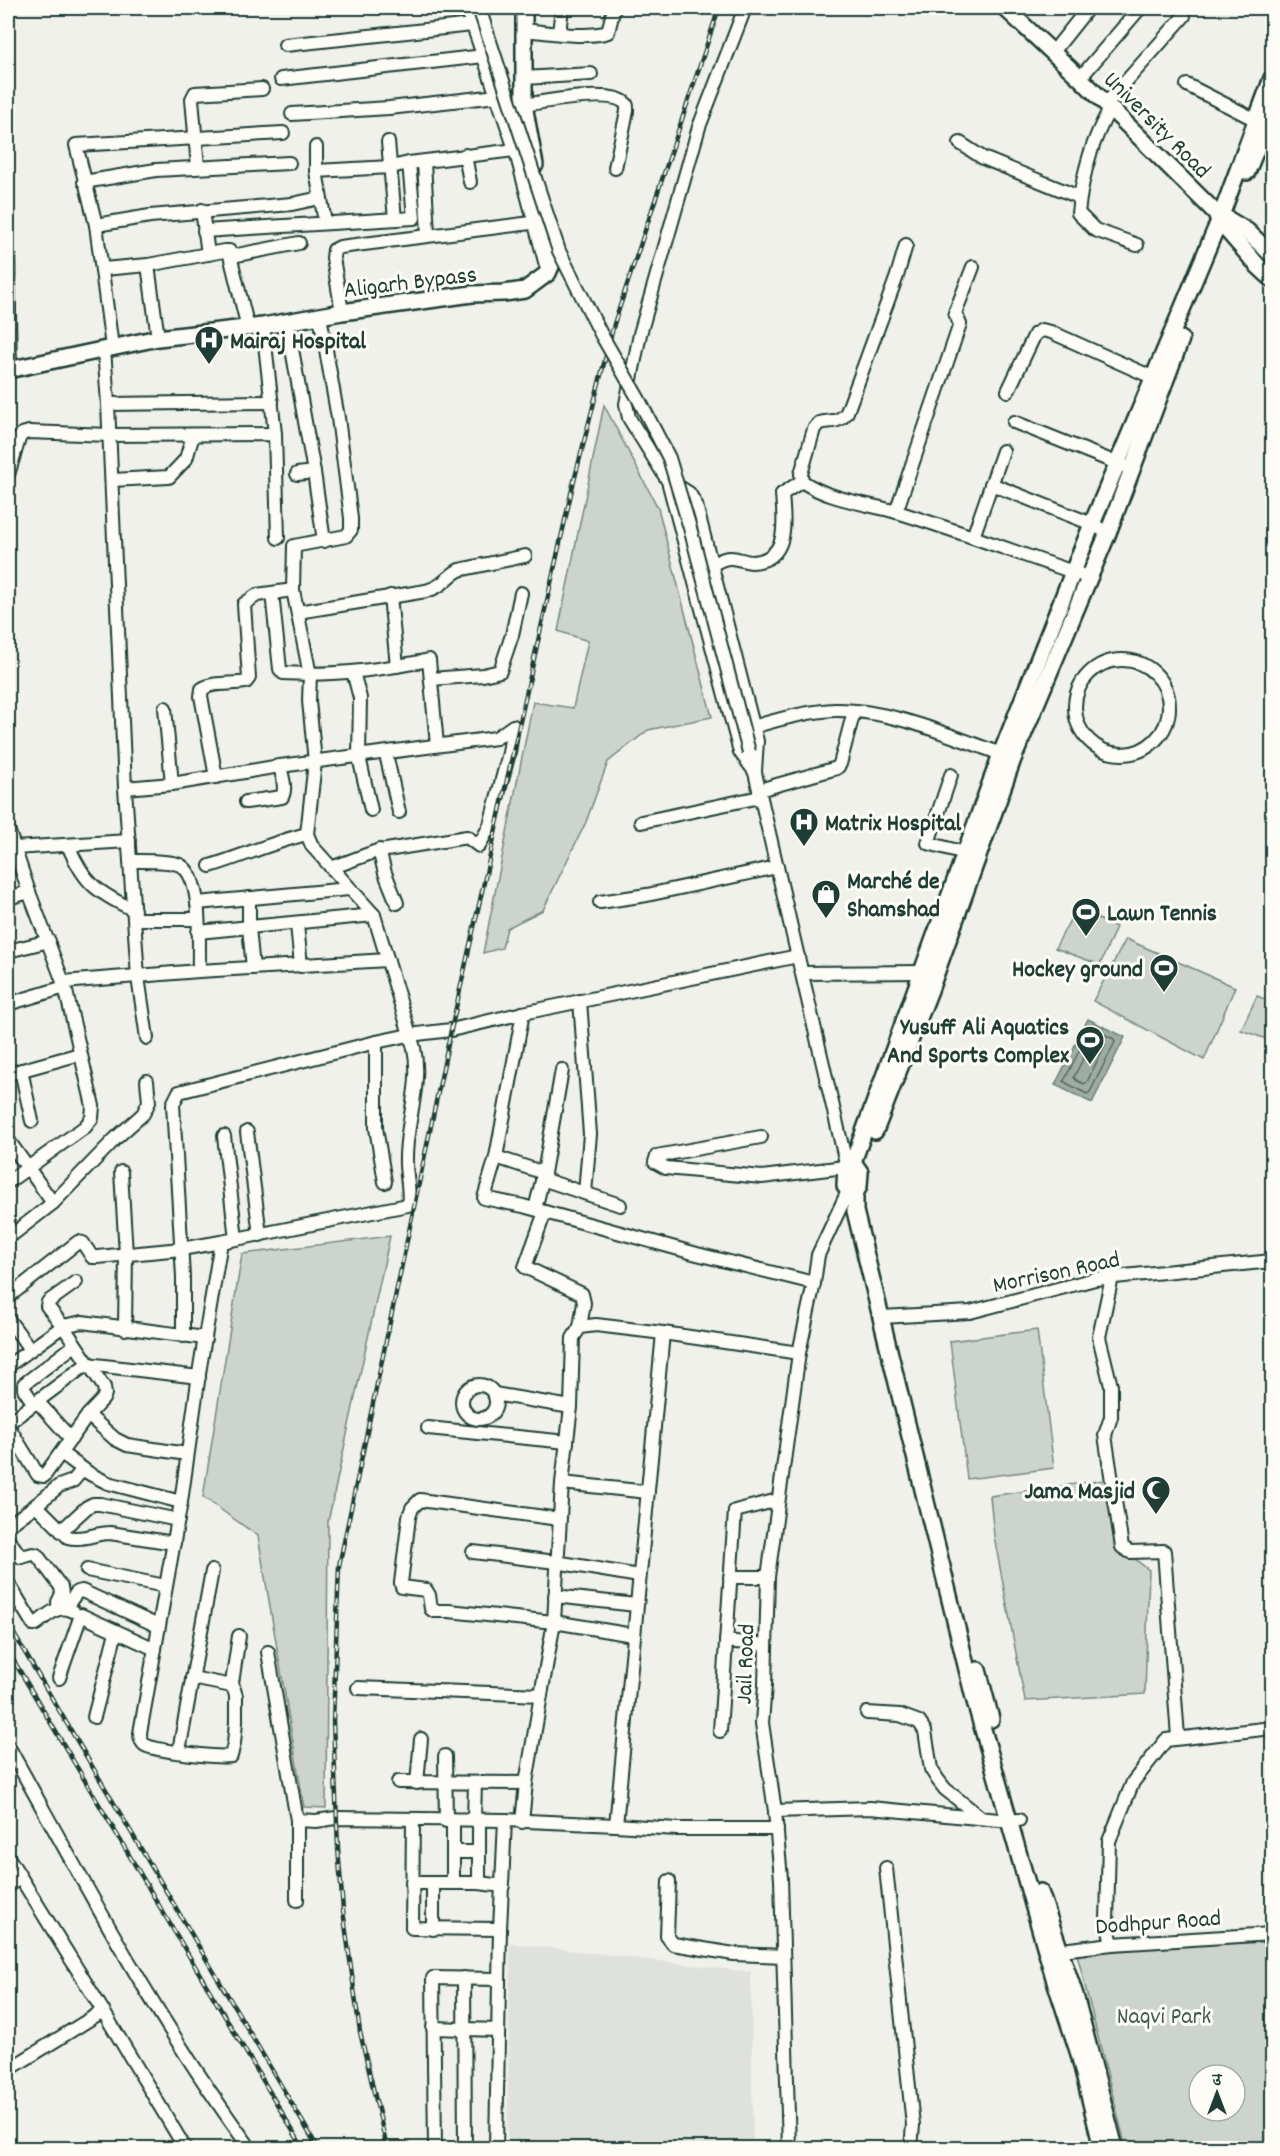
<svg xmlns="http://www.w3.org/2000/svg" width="1280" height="2156" font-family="Dekko,'Playpen Sans Deva',sans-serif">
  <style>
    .built { fill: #dfe2dc }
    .green { fill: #cdd3cd; stroke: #768880; stroke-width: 1.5; fill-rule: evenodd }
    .water { fill: #9faca4; stroke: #6c8077; stroke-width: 1.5 }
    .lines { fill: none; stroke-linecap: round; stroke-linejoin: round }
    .shore { stroke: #526961; stroke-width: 1.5 }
    .minor-casing { stroke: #1f3d34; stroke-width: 16 }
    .major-casing { stroke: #1f3d34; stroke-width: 20 }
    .minor { stroke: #fdfcf7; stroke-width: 12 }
    .major { stroke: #fdfcf7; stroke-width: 15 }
    .rail-casing { stroke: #1f3d34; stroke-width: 4.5 }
    .rail { stroke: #fdfcf7; stroke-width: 2; stroke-dasharray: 7; stroke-linecap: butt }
    .minor-bridge-casing { stroke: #1f3d34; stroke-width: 16; stroke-linecap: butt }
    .minor-bridge { stroke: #fdfcf7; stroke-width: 12 }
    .labels { text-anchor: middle; stroke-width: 6; stroke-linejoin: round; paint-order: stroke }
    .street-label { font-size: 24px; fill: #1f3d34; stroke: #fdfcf7 }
    .poi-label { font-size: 24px; font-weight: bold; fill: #1f3d34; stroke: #fdfcf7; text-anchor: start }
    .park-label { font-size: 24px; fill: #425b53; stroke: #fdfcf7 }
  </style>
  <rect width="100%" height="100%" fill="#f0f1eb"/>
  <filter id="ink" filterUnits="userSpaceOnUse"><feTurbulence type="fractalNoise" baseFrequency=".0167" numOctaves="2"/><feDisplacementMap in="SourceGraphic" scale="12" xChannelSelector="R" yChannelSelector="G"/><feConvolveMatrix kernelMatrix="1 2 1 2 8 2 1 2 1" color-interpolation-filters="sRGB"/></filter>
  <g filter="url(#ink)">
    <path class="built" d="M 510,1943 L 751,1972 L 753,2148 L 507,2148 Z"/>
    <g class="green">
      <path d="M 604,405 L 658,508 L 712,717 L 648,730 L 608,762 L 586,822 L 543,910 L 507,928 L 502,948 L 483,953 L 533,702 L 573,708 L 588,641 L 558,631 Z"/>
      <path d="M 1076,909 L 1116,927 L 1100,965 L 1055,948 Z"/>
      <path d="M 1126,939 L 1235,987 L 1204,1060 L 1093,1001 Z"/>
      <path d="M 1257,996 L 1272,1002 L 1272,1041 L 1241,1030 Z"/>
      <path d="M 390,1236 L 328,1522 L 326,1808 L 304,1807 L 258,1536 L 203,1497 L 242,1254 Z"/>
      <path d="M 1037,1330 L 1054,1468 L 967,1479 L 950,1341 Z"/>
      <path d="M 1111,1479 L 1121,1548 L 1149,1570 L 1145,1694 L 1025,1701 L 994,1536 L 990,1496 Z"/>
      <path d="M 1272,1940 L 1272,2148 L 1126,2148 L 1076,1950 ZM 1199,2075 L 1235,2075 L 1235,2111 L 1199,2111 Z"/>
    </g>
    <path class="water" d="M 1088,1019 L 1125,1037 L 1092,1103 L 1055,1085 Z"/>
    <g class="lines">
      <g class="shore">
        <path d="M 1090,1029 L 1093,1029 L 1114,1039 L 1115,1042 L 1090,1092 L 1087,1094 L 1066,1083 L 1064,1081 Z"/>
        <path d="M 1093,1039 L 1096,1039 L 1104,1042 L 1105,1045 L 1087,1082 L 1084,1084 L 1076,1080 L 1074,1077 Z"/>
      </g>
      <g class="minor-casing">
        <g id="minor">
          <path d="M 467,8 L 515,149 L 548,273"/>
          <path d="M 745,8 L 699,127 L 640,334 L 626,404 L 629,418 L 668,481 L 740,752 L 755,772"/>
          <path d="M 524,30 C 548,32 585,39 608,32 L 614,8"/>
          <path d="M 559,33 L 562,8"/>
          <path d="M 285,45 L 472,25"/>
          <path d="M 1053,52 L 1088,8"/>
          <path d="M 524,78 L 591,74"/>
          <path d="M 1080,78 L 1140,8"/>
          <path d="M 281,79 L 484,56"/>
          <path d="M 1187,85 L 1256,120"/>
          <path d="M 1106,104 L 1184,16"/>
          <path d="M 524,105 C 542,102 612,89 625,103 C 628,105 627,108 627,111 L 615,168"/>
          <path d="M 1110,109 C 1091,141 1082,177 1078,213 L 1095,230 L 1137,245"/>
          <path d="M 292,114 L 389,108 L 498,96"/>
          <path d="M 388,142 L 395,219"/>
          <path d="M 960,143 L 983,158 L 1079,197"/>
          <path d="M 316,147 L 316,171 L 325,222"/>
          <path d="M 465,155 L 470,182"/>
          <path d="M 424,162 L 428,234"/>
          <path d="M 198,167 L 192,99 L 195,93 L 262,89"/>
          <path d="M 316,171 L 391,167 L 409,163"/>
          <path d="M 84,182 L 156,170 L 289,163"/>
          <path d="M 202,210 L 208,254"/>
          <path d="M 96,225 L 76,145 L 283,133"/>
          <path d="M 204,231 L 414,218 L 409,163 L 531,148"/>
          <path d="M 906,245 L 897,276 L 847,412 C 839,424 831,420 819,423 L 814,429 L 801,474 L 802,481 C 826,499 868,504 897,512 C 962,532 1025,556 1088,577"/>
          <path d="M 8,253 L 10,369"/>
          <path d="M 232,256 L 299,243"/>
          <path d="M 148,265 L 158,338"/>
          <path d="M 103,269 L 148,265 L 224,251 L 229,251 L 248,328"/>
          <path d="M 342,312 L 333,258 L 334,250 L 340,247 L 547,221"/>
          <path d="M 287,321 L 314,472 L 297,474"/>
          <path d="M 263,326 L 275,434"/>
          <path d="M 112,347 L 96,225 L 150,216 L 292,204 L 320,198"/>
          <path d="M 104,349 L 108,404 L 125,788 L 138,977 L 147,1038"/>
          <path d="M 1008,391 L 1035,334 L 1042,330 L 1051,332 L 1154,378"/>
          <path d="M 108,404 L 272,402"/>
          <path d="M 1014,422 L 1124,466"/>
          <path d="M 314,472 L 324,541"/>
          <path d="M 8,475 L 19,439 L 22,434 L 29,432 L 109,435 L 275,434 L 278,538"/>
          <path d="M 112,480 L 169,477 L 186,459 L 193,435"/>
          <path d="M 673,483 L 689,493 L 696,505 L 757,741 L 755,771"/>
          <path d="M 991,484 L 1092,524 L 1108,533"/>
          <path d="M 896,512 L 960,324 L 955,313 L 973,267"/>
          <path d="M 973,537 L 1003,451"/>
          <path d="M 711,564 C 716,563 723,558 729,558 C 736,557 744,562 752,562 C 790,560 784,521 782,494 L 802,481"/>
          <path d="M 272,593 L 280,669 L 283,673 C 333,676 381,670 429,660 L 437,745"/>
          <path d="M 390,596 L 397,666"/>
          <path d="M 298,612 L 426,591 C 444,586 445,578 459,570 L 525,556"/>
          <circle cx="1122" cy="707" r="47"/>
          <path d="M 353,672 L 360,698 L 359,757 L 371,810"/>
          <path d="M 431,679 L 483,675 L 500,671 L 512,635 L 521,593"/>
          <path d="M 165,708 L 172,784"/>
          <path d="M 753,727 C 779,719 808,711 835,710 C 889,709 951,736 1001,754"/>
          <path d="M 386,754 L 399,812"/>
          <path d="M 753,764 L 846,1163"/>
          <path d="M 951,775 L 928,843 L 965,853"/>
          <path d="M 216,777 L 201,696 L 202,689 C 214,681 232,685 246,682 L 249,678 L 244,604 L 257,595 L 293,590 L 294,546 L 346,536 L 351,530 L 351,518 L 338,418 L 320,316"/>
          <path d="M 125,788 L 172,784 L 280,766 L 496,738 L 513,726 L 509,753 L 490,825 L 479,846 L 467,837 L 374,852 L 331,868"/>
          <path d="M 759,790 L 837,768 L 840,764 L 854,711"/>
          <path d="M 246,802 L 282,797 C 287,788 282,776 280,766"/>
          <path d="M 641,822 L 760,797"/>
          <path d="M 8,829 L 29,892 L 65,987 L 93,1106 L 92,1118 L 85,1127 L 8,1182"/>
          <path d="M 68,845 C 84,883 96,892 134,910"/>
          <path d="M 14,848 L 129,841"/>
          <path d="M 379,850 L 385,873 L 397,903"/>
          <path d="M 130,861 C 143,861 169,860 180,865 C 204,877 198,947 199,971"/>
          <path d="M 210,866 C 243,856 273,842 307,834"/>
          <path d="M 8,898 L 29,892"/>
          <path d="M 249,898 L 249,928 L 253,968"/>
          <path d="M 600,902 L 647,895 L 777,867"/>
          <path d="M 197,903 L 349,889"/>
          <path d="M 134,919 L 198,919"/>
          <path d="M 297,924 L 301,966"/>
          <path d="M 198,932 L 374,915"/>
          <path d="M 8,951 L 49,941"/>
          <path d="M 803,973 L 922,972"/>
          <path d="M 63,982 L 199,971 L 388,960"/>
          <path d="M 580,1001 L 590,1134 L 585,1193"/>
          <path d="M 8,1004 L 65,987"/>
          <path d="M 523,1013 L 496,1157 L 544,1173"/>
          <path d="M 376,1042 L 376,1128 L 385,1182"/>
          <path d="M 21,1070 L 32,1121"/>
          <path d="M 8,1074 L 80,1054"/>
          <path d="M 247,1132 L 260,1235"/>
          <path d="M 224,1136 L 236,1239"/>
          <path d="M 761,1137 L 662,1155 L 657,1156 L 655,1162 L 666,1168 L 762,1177 L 845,1167"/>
          <path d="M 8,1140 L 53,1203"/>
          <path d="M 496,1157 L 484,1198 L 523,1206 L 697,1254 L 814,1283"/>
          <path d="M 121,1172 L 126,1254 L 125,1329"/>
          <path d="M 542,1179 L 620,1205"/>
          <path d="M 535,1209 L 544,1173 L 562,1070"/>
          <path d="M 545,1212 L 525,1267 L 582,1294 L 584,1303 L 580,1327"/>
          <path d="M 8,1238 L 53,1203 L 116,1138 L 143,1114 L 149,1102 L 147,1081"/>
          <path d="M 1112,1277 L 1099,1337 L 1111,1386 L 1111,1417 L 1105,1435 L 1122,1547 L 1130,1552 L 1164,1551 L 1178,1737"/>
          <path d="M 8,1297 L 78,1242 L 83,1243 L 92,1257 L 98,1257 L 181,1249 L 221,1242"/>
          <path d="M 882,1317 L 970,1312 L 1095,1279 L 1272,1261"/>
          <path d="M 8,1319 L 30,1349"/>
          <path d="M 183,1336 L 183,1277 L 173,1104 L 179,1092 L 376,1042 L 409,1035 L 451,1030 L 523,1013 L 798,956"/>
          <path d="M 8,1366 L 63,1326 L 82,1322 L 205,1338"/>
          <circle cx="479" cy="1402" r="17"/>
          <path d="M 494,1394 L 571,1407"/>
          <path d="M 37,1401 L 71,1439"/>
          <path d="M 34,1404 L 24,1389 L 24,1384 L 75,1345"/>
          <path d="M 88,1415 L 115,1439 L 127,1445 L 187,1454"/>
          <path d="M 8,1423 L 87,1364 L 199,1377"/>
          <path d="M 8,1426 L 38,1475 L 44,1476 L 88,1415 L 103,1399 L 105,1394 L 104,1387 L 63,1326 L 47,1306 L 48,1302 L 76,1282"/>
          <path d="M 428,1428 L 567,1442"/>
          <path d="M 61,1453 L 90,1474 L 108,1483 L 181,1502"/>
          <path d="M 562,1483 L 648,1492"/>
          <path d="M 36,1505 L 59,1486 L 73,1481 L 83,1469"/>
          <path d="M 559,1519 L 420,1500 L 412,1508 L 409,1517 L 401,1583 L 402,1587 L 426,1590 L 429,1595 L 431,1609 L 434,1611 L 449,1611 L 554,1622 L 633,1635"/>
          <path d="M 8,1526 L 36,1505 L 68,1537 C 81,1541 96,1533 110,1533 L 174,1543"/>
          <path d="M 61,1531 L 87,1507 L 93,1504 L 100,1504 L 178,1520"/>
          <path d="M 8,1539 L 21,1557 L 33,1554 L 37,1555 L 61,1587 L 62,1594 L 58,1602 L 59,1608"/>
          <path d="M 473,1552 L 556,1562 L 639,1576"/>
          <path d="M 87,1570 L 165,1586"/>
          <path d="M 730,1577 L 768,1577"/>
          <path d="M 8,1583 L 33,1624 L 36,1624 C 48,1615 59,1603 73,1611"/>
          <path d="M 555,1596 L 636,1605"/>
          <path d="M 66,1607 L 77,1592 L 82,1591 L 158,1626"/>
          <path d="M 239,1636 L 232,1683 L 236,1696 L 236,1722 L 234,1743 L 231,1756 C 218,1758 156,1751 145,1745 C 141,1742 140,1738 140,1733 L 181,1502 L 200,1367 L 221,1242 L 408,1205 C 411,1191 405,1173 406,1158 C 406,1121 422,1085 414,1048 L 374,915 L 312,846 L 307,834 L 315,762 L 309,701 L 310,675 L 293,590"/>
          <path d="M 726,1641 L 766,1645"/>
          <path d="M 268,1652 L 297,1820 L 297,1900"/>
          <path d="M 59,1678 L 81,1615 L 155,1649"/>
          <path d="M 192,1678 L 232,1686"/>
          <path d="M 358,1688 L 541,1695 L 554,1622 L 562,1483 L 571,1407 L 573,1338 L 580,1327 L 596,1325 L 663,1333 L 799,1353"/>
          <path d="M 867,1713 L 900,1715 L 919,1722 L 925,1731 L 931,1769 L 938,1780 L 945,1789 L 980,1817"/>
          <path d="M 94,1717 L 116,1632"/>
          <path d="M 720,1731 L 735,1511 L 778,1500"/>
          <path d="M 8,1746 C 84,1882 157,2022 250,2148"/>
          <path d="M 179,1751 L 212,1571"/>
          <path d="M 445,1756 L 446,1821"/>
          <path d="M 398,1782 L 526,1783"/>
          <path d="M 417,1783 L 421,1739"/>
          <path d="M 775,1811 L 870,1808 L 1010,1821 L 1019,1820"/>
          <path d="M 413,1819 L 412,1928 L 500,1929"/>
          <path d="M 297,1820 L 316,1821 L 336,1818 L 505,1820 L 500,1929 L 496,2148"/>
          <path d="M 453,1820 L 453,1883"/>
          <path d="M 474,1820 L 475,1783"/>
          <path d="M 479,1820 L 479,1883"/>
          <path d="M 505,1820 L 616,1825 L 663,1333"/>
          <path d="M 522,1822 L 526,1783 L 541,1695"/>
          <path d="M 616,1825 L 677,1829 L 777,1829"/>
          <path d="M 453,1852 L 479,1852"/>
          <path d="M 8,1857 L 103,2011 L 185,2148"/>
          <path d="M 886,1868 L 913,2125 L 911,2148"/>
          <path d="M 669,1881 L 667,1936 L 673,1944 L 734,1954 L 783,1956"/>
          <path d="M 412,1883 L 479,1883 L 503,1886"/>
          <path d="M 433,1883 L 433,1929"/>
          <path d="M 8,1886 L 20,1878"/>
          <path d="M 1112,1944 L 1107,1922 L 1109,1841 L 1133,1782 L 1166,1740 L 1272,1728"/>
          <path d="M 1053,1951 L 1112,1944 L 1272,1934"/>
          <path d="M 464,1978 L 465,2148"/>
          <path d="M 433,2028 L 498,2030"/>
          <path d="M 8,2070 L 103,2011"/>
          <path d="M 435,2148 L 433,1978 L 499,1979"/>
          <path d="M 789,2148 L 781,1879 L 775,1811 L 762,1723 L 765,1685 L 768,1577 L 799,1353 L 814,1283 L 818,1255 L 848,1191"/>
        </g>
      </g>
      <g class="major-casing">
        <g id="major">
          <path d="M 524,8 L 524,105 L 535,165"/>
          <path d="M 1005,8 L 1080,78 L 1216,213 L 1219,221 L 1258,266 L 1272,279"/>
          <path d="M 1247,172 L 1272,111"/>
          <path d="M 1219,214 L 1247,231 L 1272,255"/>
          <path d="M 8,370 L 158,338 L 263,326 L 342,312 L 472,294 L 504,293 L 525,290 L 548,273 L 551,266 L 553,253 L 549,230"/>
          <path d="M 875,1131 L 930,990 L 1013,759 L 1108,533 L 1181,339"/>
          <path d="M 853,1162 L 860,1172 L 859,1186 L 855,1194 L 855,1211 L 974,1698 L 1055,1981 L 1079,2054 L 1102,2148"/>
          <path d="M 855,1194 L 851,1193 L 845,1186 L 846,1163 L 853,1162 L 1001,754 L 1092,524 L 1219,221 L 1272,78"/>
          <path d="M 978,1670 L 991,1719"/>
          <path d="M 1040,1892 L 1075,1995 L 1115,2148"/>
        </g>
      </g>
      <use href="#minor" class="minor"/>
      <use href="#major" class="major"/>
      <g class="rail-casing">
        <g id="rail">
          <path d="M 8,1624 L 318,2148"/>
          <path d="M 8,1651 L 303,2148"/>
          <path d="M 387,2148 L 360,2032 L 343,1910 L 338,1848 L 333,1721 L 339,1566 L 451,1030 L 572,489 L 614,324 L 719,8"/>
        </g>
      </g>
      <use href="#rail" class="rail"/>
      <g class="minor-bridge-casing">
        <path id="minor-bridge" d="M 479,8 L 559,251 L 602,336 L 638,398 L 669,458 L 690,528 L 749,752"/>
      </g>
      <use href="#minor-bridge" class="minor-bridge"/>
    </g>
  </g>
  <defs>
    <g id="hospital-pin" transform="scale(1.5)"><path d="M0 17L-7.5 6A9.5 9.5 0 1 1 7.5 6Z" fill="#1f3d34" stroke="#fdfcf7"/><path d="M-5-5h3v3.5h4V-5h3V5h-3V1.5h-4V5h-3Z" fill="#fff"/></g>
    <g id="shop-pin" transform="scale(1.5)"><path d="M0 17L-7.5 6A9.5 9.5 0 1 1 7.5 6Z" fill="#1f3d34" stroke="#fdfcf7"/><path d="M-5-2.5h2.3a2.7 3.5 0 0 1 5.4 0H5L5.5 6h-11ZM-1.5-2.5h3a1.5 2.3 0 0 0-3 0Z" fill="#fff"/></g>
    <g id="stadium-pin" transform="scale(1.5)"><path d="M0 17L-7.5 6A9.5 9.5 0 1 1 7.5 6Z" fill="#1f3d34" stroke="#fdfcf7"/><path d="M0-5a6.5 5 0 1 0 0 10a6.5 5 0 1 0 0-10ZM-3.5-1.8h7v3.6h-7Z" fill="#fff"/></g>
    <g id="mosque-pin" transform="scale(1.5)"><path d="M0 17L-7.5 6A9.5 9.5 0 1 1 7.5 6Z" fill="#1f3d34" stroke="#fdfcf7"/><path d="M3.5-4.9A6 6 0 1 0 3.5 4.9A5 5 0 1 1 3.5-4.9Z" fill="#fff"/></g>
  </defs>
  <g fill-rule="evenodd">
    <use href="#hospital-pin" x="209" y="340"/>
    <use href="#hospital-pin" x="804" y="822"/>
    <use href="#shop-pin" x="826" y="894"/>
    <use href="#stadium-pin" x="1086" y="912"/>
    <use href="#stadium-pin" x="1164" y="968"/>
    <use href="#stadium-pin" x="1090" y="1040"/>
    <use href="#mosque-pin" x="1156" y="1490"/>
  </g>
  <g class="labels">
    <g class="street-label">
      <text transform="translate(1158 124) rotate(45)" y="8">University Road</text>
      <text transform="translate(410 281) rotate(-7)" y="8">Aligarh Bypass</text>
      <text transform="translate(1056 1271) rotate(-12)" y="8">Morrison Road</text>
      <text transform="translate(744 1664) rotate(-88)" y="8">Jail Road</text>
      <text transform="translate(1158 1921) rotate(-4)" y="8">Dodhpur Road</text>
    </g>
    <g class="poi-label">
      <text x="230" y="348">Mairaj Hospital</text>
      <text x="825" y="830">Matrix Hospital</text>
      <text x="847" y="888">Marché de<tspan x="847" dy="28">Shamshad</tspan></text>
      <text x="1107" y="920">Lawn Tennis</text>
      <text x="1143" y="976" text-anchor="end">Hockey ground</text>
      <text x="1069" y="1034" text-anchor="end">Yusuff Ali Aquatics<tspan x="1069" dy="28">And Sports Complex</tspan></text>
      <text x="1135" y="1498" text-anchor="end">Jama Masjid</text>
    </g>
    <g class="park-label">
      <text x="1164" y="2023">Naqvi Park</text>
    </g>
  </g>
  <rect width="1280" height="2156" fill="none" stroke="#fdfcf7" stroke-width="30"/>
  <rect x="15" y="15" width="1250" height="2126" fill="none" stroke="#1f3d34" stroke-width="2" filter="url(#ink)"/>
  <g transform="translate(1217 2093)"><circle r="28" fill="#fdfcf7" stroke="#a4b0a9" stroke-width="1.5"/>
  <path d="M0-4.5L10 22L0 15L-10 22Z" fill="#1f3d34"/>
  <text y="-9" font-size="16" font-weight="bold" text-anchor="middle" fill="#1f3d34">उ</text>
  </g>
</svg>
